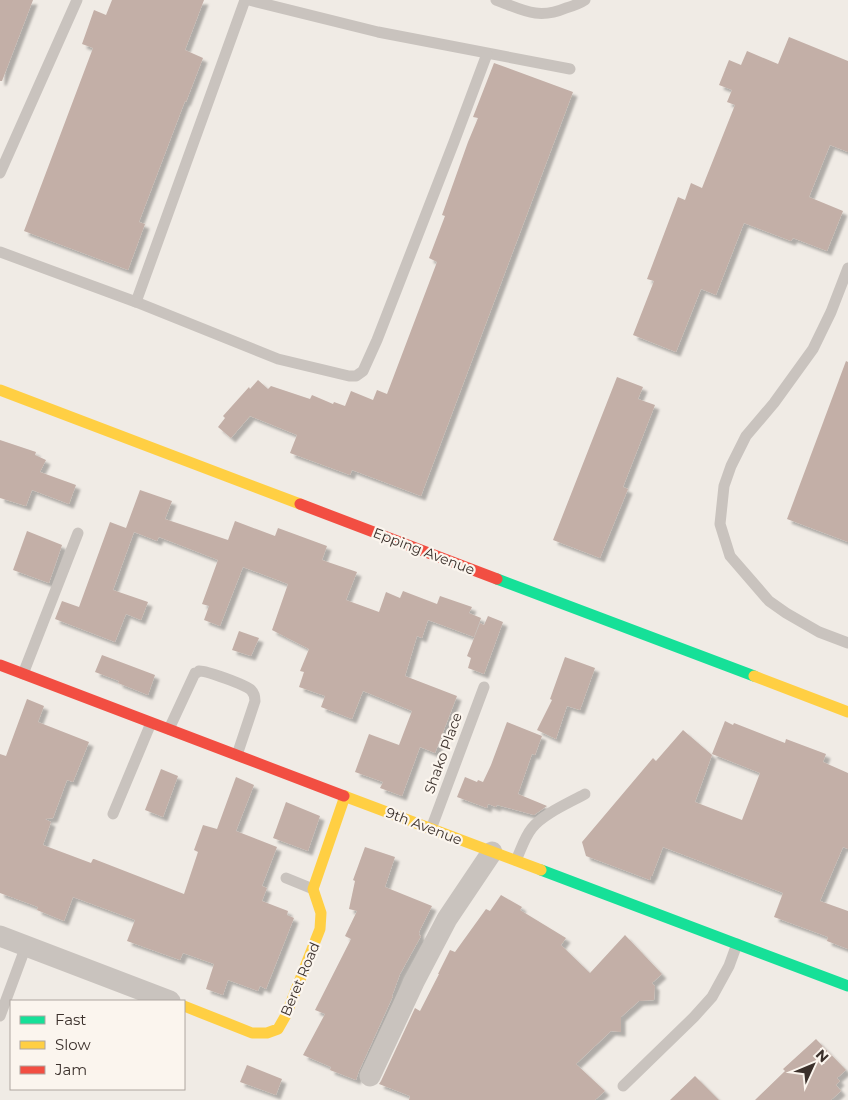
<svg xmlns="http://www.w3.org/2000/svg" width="848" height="1100" font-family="Montserrat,sans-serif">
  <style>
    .building { fill: #c3afa7; filter: url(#shadow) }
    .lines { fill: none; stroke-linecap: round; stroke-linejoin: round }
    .lane { stroke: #c9c3be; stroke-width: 11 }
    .street { stroke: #c9c3be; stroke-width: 21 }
    .fast { stroke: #16e098; stroke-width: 11 }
    .slow { stroke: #ffcf43; stroke-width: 11 }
    .jam { stroke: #f24e42; stroke-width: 11 }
    .labels { text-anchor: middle; stroke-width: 4.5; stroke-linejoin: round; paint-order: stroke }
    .street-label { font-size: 14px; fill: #3b302b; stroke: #fbf5ee }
  </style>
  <defs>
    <filter id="shadow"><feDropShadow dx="4.5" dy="4.5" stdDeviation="1" flood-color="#0004"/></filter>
  </defs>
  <rect width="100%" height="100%" fill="#f0ebe5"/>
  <g class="building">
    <path d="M 0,0 L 33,0 L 2,81 L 0,81 Z"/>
    <path d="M 112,0 L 204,0 L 185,50 L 203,58 L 186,102 L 185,101 L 139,222 L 145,224 L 128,270 L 24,231 L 93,48 L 82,44 L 94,10 L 106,15 Z"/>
    <path d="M 789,37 L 848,61 L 848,152 L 830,145 L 809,197 L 843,211 L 827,251 L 793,238 L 791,241 L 744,223 L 716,295 L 701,289 L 676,352 L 633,335 L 654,281 L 647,279 L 678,197 L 685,200 L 691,183 L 702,188 L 735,105 L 727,102 L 732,90 L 719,85 L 729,60 L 741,65 L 747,51 L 778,64 Z"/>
    <path d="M 494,63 L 573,92 L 421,496 L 352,470 L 350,475 L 290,453 L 297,435 L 250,416 L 231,438 L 218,427 L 225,418 L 223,416 L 249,387 L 250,389 L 258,380 L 268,389 L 271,386 L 310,399 L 312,395 L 333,404 L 334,402 L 345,406 L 351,391 L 373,400 L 377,390 L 387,394 L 437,262 L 429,258 L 445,216 L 442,215 L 468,142 L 478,118 L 473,117 Z"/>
    <path d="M 846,361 L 848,362 L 848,542 L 787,519 Z"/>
    <path d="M 617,377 L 643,387 L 638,399 L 655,405 L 623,487 L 628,489 L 600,558 L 553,540 Z"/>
    <path d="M 0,440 L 36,452 L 35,455 L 46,460 L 40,472 L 76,485 L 69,504 L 32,490 L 26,506 L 0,498 Z"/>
    <path d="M 140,490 L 172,501 L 165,519 L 228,540 L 235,521 L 275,536 L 278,528 L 327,546 L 322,560 L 357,572 L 346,600 L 379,612 L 386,592 L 400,598 L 403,591 L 437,604 L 440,596 L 472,607 L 469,613 L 481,618 L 474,637 L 428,620 L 422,638 L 417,636 L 405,676 L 457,696 L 435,753 L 420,747 L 402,796 L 380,788 L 383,782 L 355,772 L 369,734 L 399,745 L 412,711 L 363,691 L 352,719 L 321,707 L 325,696 L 299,687 L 304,672 L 300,671 L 309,649 L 272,630 L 288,584 L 243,567 L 220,626 L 204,620 L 209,606 L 202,604 L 218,560 L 159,537 L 157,541 L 134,532 L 113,590 L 148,602 L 141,620 L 126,614 L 115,642 L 55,619 L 62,601 L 79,607 L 110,522 L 126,528 Z"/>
    <path d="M 27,531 L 62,545 L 49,583 L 13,570 Z"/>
    <path d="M 488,616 L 503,622 L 484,674 L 468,668 L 471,658 L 467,656 L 480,623 L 484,625 Z"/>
    <path d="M 239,631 L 259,638 L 251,656 L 232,650 Z"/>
    <path d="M 102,655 L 155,675 L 148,695 L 118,683 L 119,681 L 95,672 Z"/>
    <path d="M 565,657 L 595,668 L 580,710 L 567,706 L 556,739 L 537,730 L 552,700 L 550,699 Z"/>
    <path d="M 27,699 L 44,706 L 38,722 L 89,742 L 73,782 L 67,780 L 53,818 L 45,819 L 51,822 L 43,845 L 91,863 L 93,859 L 94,859 L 184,894 L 198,852 L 194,850 L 203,825 L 217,829 L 236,777 L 254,785 L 236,831 L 277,847 L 262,886 L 267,888 L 262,901 L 288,911 L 287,915 L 294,918 L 266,989 L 260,986 L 258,991 L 228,980 L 223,995 L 206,989 L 214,964 L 183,953 L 180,960 L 127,941 L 135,920 L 73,897 L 64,921 L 37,910 L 38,907 L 0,893 L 0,754 L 6,756 Z"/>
    <path d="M 725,721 L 733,725 L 734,723 L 785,743 L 786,739 L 826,754 L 823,762 L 848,773 L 848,849 L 843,847 L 820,901 L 848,911 L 848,949 L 827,941 L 828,937 L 774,917 L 783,893 L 663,847 L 652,876 L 651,876 L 650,880 L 586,856 L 582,842 L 653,758 L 656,761 L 683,730 L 712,755 L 695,802 L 742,820 L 760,773 L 712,754 Z"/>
    <path d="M 507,722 L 542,736 L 535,755 L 532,754 L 518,794 L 547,806 L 534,815 L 497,805 L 496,807 L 488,804 L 487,808 L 457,797 L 465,777 L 477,782 L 478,780 L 483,782 L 491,765 Z"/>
    <path d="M 161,769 L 178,776 L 163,817 L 145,810 Z"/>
    <path d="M 286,802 L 320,816 L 308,851 L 273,838 Z"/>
    <path d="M 365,847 L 395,857 L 385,887 L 432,906 L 419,932 L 420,933 L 419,935 L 421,936 L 400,974 L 392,996 L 393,996 L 359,1071 L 356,1080 L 330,1070 L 331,1067 L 303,1055 L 325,1014 L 315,1010 L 351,939 L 345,936 L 357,911 L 349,909 L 355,881 L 353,880 Z"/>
    <path d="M 501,895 L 522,907 L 520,910 L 566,938 L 561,945 L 590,973 L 625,935 L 662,974 L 652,983 L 655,986 L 654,1000 L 639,1001 L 621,1017 L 621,1032 L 611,1031 L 576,1064 L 605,1091 L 595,1100 L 409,1100 L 410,1096 L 379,1084 L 381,1081 L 415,1008 L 420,1011 L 439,974 L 438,974 L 450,950 L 455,952 L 486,909 L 490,911 Z"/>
    <path d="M 816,1039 L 846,1070 L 837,1078 L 840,1081 L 836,1085 L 841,1091 L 831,1100 L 755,1100 L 785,1071 L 783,1069 Z"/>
    <path d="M 247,1065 L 282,1079 L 276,1095 L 240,1082 Z"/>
    <path d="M 695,1076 L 719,1100 L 670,1100 Z"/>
  </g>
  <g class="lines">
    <g class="lane">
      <path d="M 249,0 L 378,32 L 570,69"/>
      <path d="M 496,0 C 523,10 538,20 566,8 C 573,6 579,4 585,0"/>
      <path d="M 0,173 L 77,0"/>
      <path d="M 0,252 L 136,302 L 278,359 L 349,376 L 356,376 L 363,371 L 377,340 L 454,142 L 487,54"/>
      <path d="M 848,268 L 831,312 L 813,349 L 774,403 L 746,436 L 731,466 L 724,486 L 720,524 L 730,556 L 769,601 L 786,613 L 819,632 L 848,643"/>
      <path d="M 136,302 L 245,0"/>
      <path d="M 23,674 L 78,533"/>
      <path d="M 169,729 L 195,673 C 197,673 198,672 199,671 C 205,670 246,685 251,690 C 254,693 255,696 255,701 L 237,755"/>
      <path d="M 113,814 L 151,723"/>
      <path d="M 431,829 L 484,687"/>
      <path d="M 516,860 C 521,850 524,838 532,828 C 543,814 569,803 585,794"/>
      <path d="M 286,878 L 313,889"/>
      <path d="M 0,1016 L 26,946"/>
      <path d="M 623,1086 L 694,1017 L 712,997 L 729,966 L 737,944"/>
    </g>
    <g class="street">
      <path d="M 0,936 L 170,1001"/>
      <path d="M 370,1076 L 414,982 L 447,919 L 492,852"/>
    </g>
    <g class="fast">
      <path d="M 497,579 L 754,676"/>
      <path d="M 541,870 L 848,986"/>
    </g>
    <g class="slow">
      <path d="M 0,390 L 300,504"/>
      <path d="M 754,676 L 848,712"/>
      <path d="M 344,796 L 541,870"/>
      <path d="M 184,1006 L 252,1033 L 267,1033 L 278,1029 L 286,1015 L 320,929 L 321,913 L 313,889 L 345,796"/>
    </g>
    <g class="jam">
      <path d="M 300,504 L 497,579"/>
      <path d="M 0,665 L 344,796"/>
    </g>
  </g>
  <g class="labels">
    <g class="street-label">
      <text transform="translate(424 551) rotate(21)" y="5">Epping Avenue</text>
      <text transform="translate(443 753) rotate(-70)" y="5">Shako Place</text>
      <text transform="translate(424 826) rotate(21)" y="5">9th Avenue</text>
      <text transform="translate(300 979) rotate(-67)" y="5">Beret Road</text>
    </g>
  </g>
  <rect x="10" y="1000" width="175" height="90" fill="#fbf5ee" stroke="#aea6a0"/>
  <rect x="20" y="1016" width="25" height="8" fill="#16e098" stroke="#aea6a0"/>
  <text x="55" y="1025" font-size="15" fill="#3b302b">Fast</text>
  <rect x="20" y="1041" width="25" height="8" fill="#ffcf43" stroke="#aea6a0"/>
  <text x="55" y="1050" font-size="15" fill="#3b302b">Slow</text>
  <rect x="20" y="1066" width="25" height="8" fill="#f24e42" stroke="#aea6a0"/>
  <text x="55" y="1075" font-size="15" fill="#3b302b">Jam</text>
  <g transform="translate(813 1065) rotate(46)" stroke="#fbf5ee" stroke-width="4" paint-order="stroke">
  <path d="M0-4L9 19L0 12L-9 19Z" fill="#3b302b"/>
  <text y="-8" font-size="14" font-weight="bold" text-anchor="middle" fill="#3b302b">N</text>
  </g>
</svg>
